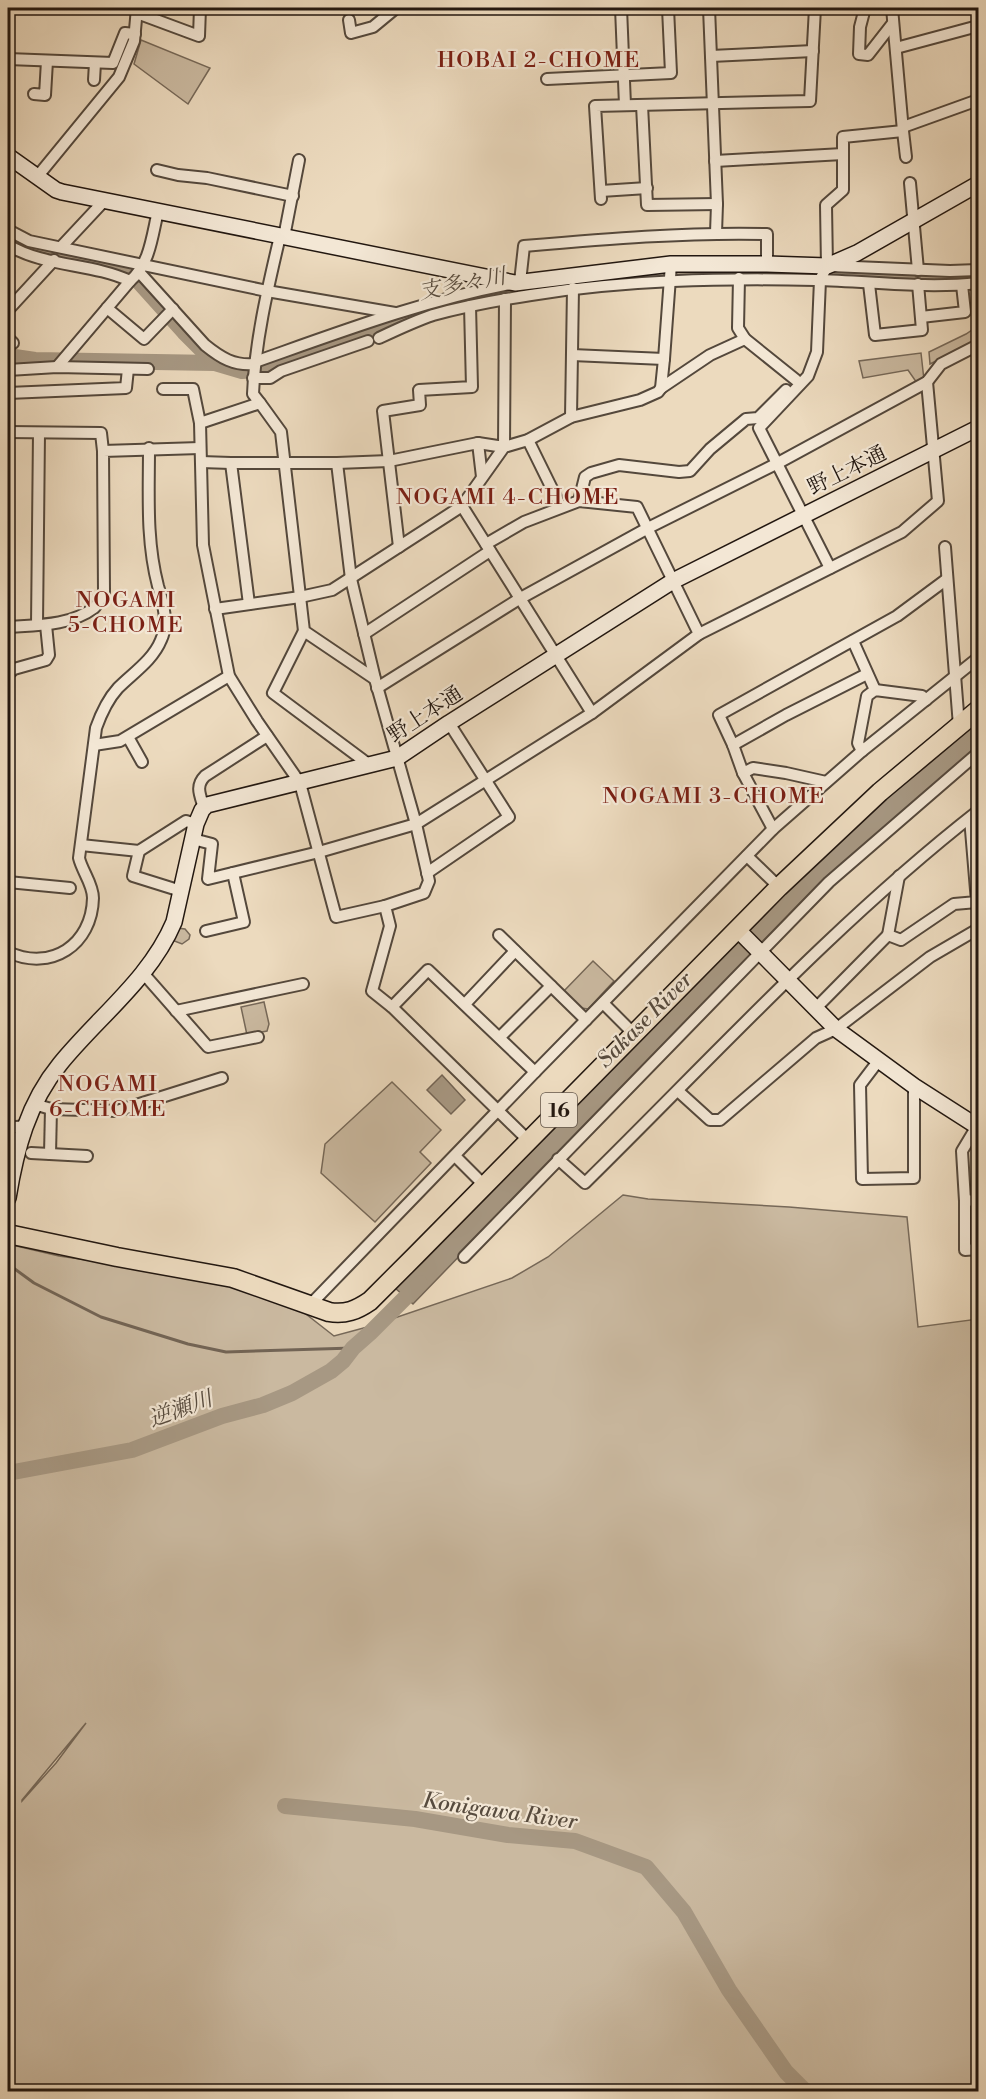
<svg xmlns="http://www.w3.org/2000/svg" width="986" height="2099" font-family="'Libre Bodoni','Noto Serif JP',serif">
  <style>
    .green { fill: #cab9a0; stroke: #766858; stroke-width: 1.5; fill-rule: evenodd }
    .water { fill: #a79883; stroke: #726455; stroke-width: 1.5 }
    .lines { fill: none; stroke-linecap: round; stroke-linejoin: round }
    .stream { stroke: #726455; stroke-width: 3 }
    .river { stroke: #a79883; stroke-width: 16 }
    .street-casing { stroke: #54483c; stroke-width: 14 }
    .secondary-casing { stroke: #221710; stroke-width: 18 }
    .primary-casing { stroke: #221710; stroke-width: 21 }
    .street { stroke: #f3e7d5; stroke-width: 10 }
    .secondary { stroke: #f3e7d5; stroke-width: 15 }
    .primary { stroke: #ecdabe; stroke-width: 18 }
    .labels { text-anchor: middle; stroke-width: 4.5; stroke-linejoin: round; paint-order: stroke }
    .shield { fill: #f3e7d5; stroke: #61554b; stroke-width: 1.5 }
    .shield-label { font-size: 20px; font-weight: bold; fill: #221710 }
    .street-label { font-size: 21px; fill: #221710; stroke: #f3e7d5 }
    .neighbourhood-label { font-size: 22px; letter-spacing: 1.5px; fill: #7a1f14; stroke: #f3e7d5 }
    .water-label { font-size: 22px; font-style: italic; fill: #574b3e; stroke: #f3e7d5 }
  </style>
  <rect width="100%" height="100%" fill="#ecdabe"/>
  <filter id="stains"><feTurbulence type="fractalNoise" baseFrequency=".00333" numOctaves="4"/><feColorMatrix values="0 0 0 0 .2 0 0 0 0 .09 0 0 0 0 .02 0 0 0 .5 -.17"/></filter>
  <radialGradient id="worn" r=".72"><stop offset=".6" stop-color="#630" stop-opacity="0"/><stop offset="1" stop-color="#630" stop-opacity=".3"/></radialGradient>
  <g class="green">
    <path d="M 141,40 L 210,68 L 188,104 L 134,64 Z"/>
    <path d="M 978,326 L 978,340 L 930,364 L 929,352 L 966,334 Z"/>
    <path d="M 921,353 L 924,380 L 917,383 L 908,370 L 863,378 L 859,361 Z"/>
    <path d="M 177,928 L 185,929 L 190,935 L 189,939 L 182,944 L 172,940 Z"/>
    <path d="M 593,961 L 614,981 L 588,1009 L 581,1008 L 563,992 Z"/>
    <path d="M 264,1002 L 269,1024 L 267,1031 L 247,1035 L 241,1007 Z"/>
    <path d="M 392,1082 L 441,1130 L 420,1152 L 431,1163 L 375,1222 L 321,1173 L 325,1144 Z"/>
    <path d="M 623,1195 L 648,1199 L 789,1207 L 907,1217 L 918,1327 L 978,1319 L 978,2091 L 8,2092 L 8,1244 L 59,1256 L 213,1278 L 293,1304 L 334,1336 L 371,1326 L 512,1278 L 548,1257 ZM 86,1723 L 56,1763 L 22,1801 L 22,1800 Z"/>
  </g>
  <g class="water">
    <path d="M 978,717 L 978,748 L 957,765 L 761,944 L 413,1304 L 395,1288 L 872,805 Z"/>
    <path d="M 442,1075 L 465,1100 L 451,1114 L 427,1090 Z"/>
  </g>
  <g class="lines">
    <path class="stream" d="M 8,1264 L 34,1283 L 101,1317 L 188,1344 L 226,1352 L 353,1348"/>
    <g class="river">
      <path d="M 8,239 L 22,246 L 37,250 L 125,270 L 139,282 L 184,332 L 215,363 L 242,371 L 269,369 L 415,315 L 444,308"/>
      <path d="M 504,295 L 586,281 L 682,272 L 928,278 L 978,277"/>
      <path d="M 8,356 L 35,360 L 215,363"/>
      <path d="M 8,1473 L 132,1450 L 222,1416 L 263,1405 L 292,1393 L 331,1371 L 343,1361 L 353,1348 L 370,1333 L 420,1283"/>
      <path d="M 285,1806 L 415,1819 L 508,1835 L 575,1841 L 646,1867 L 684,1912 L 729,1990 L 786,2072 L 806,2092"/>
    </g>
    <g class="street-casing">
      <g id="street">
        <path d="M 621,8 L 625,105"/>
        <path d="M 709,8 L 717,204 L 716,233"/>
        <path d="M 865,8 L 860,27 L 859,54 L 868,55 L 893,23"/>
        <path d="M 137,13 L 199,36 L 200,8"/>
        <path d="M 349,20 L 351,33 L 373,27 L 396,8"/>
        <path d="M 896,48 L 978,26"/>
        <path d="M 711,56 L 813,51"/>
        <path d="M 8,59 L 113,63 L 125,33 L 135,34"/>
        <path d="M 547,79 L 671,73 L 668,8"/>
        <path d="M 94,80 L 95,63"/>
        <path d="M 34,94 L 45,95 L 47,61"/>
        <path d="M 642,105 L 647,205 L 717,204"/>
        <path d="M 903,127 L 978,100"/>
        <path d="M 903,131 L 906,157"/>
        <path d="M 715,161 L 843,154"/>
        <path d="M 157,170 L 178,175 L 207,178 L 293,196"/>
        <path d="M 37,177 L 119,77 L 134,41 L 137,8"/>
        <path d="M 910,183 L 918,270"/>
        <path d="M 601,191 L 647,188"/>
        <path d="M 601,199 L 595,106 L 810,101 L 815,8"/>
        <path d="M 8,230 L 29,241 L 267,291 L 395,313"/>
        <path d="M 280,236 C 268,287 255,341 253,394 L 260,403 L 200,423 L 203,545 L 229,676 L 257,721 L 300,783 L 336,917 L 385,906"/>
        <path d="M 284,237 L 299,160"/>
        <path d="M 8,245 C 44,267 92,263 130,281"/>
        <path d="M 61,247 L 104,201"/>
        <path d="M 831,266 L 950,271 L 978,270"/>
        <path d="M 140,273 L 205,345 C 221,358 234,366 255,364"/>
        <path d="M 739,278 L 738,328 L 745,339 L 796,380"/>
        <path d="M 520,282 L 524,246 C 605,239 686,232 767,234 L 767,264"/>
        <path d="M 869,284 L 875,335 L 922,330 L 918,284"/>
        <path d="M 107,308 L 144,339 L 173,309"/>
        <path d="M 8,310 L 54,260"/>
        <path d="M 921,317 L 965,312 L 962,285"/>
        <path d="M 8,338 L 13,343"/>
        <path d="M 379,338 C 396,330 415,321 433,315 C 465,306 498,300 531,295 C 625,280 720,278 815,280 C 870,281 924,289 978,283"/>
        <path d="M 572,355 L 664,359"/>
        <path d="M 255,362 C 340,332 422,301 510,284"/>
        <path d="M 57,367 L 130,281 C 150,264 152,236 158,211"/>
        <path d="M 8,370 L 57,367 L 148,369"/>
        <path d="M 253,378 L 270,378 L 281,371 L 368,341"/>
        <path d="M 661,388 L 710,355 L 745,339"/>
        <path d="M 163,389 L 193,389 L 200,423"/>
        <path d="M 8,393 L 126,388 L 128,369"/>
        <path d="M 260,403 L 281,432 L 304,631 L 375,679"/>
        <path d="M 571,417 L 573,288"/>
        <path d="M 8,432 L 101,433 L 103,451"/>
        <path d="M 528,440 L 561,507"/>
        <path d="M 478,443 L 482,477"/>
        <path d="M 201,462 L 231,463"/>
        <path d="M 337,463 L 351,579 L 375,679 L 416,824 L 429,881 L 424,893 L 385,906 L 390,926 L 372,991 L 392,1007 L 529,1141"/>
        <path d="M 579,501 L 585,477 L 591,473 L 619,465 L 679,472 L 690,471 L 710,449 L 746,419 L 758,418 L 786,390"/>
        <path d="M 462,506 L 592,713"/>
        <path d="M 486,544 L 524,522 L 579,501 L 637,507 L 699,634"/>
        <path d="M 399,547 L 383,411 L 420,405 L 419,390 L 472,387 L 470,306"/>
        <path d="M 945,547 L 959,726"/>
        <path d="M 830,568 L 759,428 L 808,376 L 817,352 L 820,280 L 827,266 L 826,205 L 843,190 L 843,137 L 903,131 L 892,8"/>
        <path d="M 249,604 L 231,463 L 337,463 L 389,461 L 478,443 L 504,447 L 505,299"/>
        <path d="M 215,609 L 300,597 L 332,590 L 462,506 L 504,447 L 528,440 L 571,417 L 640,400 L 658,392 L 661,388 L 664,359 L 671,264"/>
        <path d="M 37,625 L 39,433"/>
        <path d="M 8,627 C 36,625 70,626 94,608 C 98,604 101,597 104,592 L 103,451 L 200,448"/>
        <path d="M 304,631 L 273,693 L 371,766"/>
        <path d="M 364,634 L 490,551"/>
        <path d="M 853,641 L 875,690"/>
        <path d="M 8,674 L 14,669 L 46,660 L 49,655 L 46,625"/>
        <path d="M 377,688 L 519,599 L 648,528 L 778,463 L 927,382 L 941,364 L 978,345"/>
        <path d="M 128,737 L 142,762"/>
        <path d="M 94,745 L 120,741 L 229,676"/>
        <path d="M 733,745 L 786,715 L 867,674"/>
        <path d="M 862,751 L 858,743 L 867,696 L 875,690 L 922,696 L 926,700"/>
        <path d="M 743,773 L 753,768 L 786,773 L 826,782"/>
        <path d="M 204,808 C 200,795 195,786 205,776 L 267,736"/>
        <path d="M 773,829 L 743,773 L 733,745 L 719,715 L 897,616 L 947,579"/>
        <path d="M 193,839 L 212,844 L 208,879 L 319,852 L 416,824 L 592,713 L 699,634 L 902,532 L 938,501 L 927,382"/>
        <path d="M 81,845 L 139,851 L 186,821 L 196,824"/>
        <path d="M 139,851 L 133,876 L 181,891"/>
        <path d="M 747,856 L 779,887"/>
        <path d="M 427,873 L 509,817 L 449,723"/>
        <path d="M 8,882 L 70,888"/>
        <path d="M 206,931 L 244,922 L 233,873"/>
        <path d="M 499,935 L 586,1020"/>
        <path d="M 888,935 L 899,876"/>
        <path d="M 8,952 C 51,972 92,945 93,898 C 93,884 82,871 79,858 L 96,728 C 101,714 108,699 118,688 C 133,673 153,660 161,640 C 169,624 163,602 158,586 C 146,540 149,495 149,448"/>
        <path d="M 143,973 L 208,1047 L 258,1037"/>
        <path d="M 603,1003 L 634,1034"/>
        <path d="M 465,1004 L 515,951"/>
        <path d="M 392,1007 L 428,970 L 535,1072"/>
        <path d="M 816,1008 L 888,935 L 901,940 L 954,904 L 977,902 L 970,818"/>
        <path d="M 176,1011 L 303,984"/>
        <path d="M 500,1037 L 551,986"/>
        <path d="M 879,1060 L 860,1085 L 862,1179 L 914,1178 L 914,1086"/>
        <path d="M 678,1091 L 710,1120 L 720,1120 L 816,1038 L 836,1029 L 930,957 L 978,929"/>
        <path d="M 34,1104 L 51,1109 L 117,1111 L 222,1078"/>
        <path d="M 977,1126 L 962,1151 L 965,1201 L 978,1200"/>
        <path d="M 8,1128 L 25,1126"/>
        <path d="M 31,1153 L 87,1156"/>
        <path d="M 50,1154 L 51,1109"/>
        <path d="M 455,1156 L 485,1186"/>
        <path d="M 558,1159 L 585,1183 C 713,1057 836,922 978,811"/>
        <path d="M 965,1201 L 965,1250 L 978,1249"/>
        <path d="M 464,1257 L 829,882 L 978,753"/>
        <path d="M 310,1305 L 535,1072 L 773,829 L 862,751 L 978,658"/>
      </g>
    </g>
    <g class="secondary-casing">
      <g id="secondary">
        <path d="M 8,156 L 56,190 L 62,192 L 515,283 L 671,264 L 767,264 L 827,266 L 857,253 L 978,184"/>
        <path d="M 737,929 L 836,1029 L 914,1086 L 978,1127"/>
        <path d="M 8,1198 C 16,1149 28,1103 60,1064 C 98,1017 150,979 174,922 L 196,824 L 202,810 L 207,805 L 397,758 L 449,723 L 673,581 L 978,428"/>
      </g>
    </g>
    <g class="primary-casing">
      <path id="primary" d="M 8,1234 L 117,1257 L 233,1278 L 329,1312 C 345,1315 357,1310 370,1301 L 415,1256 L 779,887 L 880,792 L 978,710"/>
    </g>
    <use href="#street" class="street"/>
    <use href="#secondary" class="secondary"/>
    <use href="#primary" class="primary"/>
  </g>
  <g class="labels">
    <rect class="shield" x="541" y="1093" width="36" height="34" rx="4.5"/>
    <g class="shield-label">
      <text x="559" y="1117">16</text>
    </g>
    <g class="street-label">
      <text transform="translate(847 470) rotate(-26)" y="7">野上本通</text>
      <text transform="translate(425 714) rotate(-33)" y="7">野上本通</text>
    </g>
    <g class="neighbourhood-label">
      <text x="539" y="67">HOBAI 2-CHOME</text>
      <text x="508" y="504">NOGAMI 4-CHOME</text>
      <text x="126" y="607">NOGAMI<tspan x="126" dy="25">5-CHOME</tspan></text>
      <text x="714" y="803">NOGAMI 3-CHOME</text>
      <text x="108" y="1091">NOGAMI<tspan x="108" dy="25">6-CHOME</tspan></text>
    </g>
    <g class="water-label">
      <text transform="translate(462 283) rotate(-11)" y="8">支多々川</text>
      <text transform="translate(644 1019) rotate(-45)" y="8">Sakase River</text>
      <text transform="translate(180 1408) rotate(-20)" y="8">逆瀬川</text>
      <text transform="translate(500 1810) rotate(8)" y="8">Konigawa River</text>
    </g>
  </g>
  <rect width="986" height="2099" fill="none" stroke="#ecdabe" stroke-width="30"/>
  <rect x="9" y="9" width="968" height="2081" fill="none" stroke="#221710" stroke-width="3"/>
  <rect x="15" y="15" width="956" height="2069" fill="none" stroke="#221710" stroke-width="1.5"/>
  <rect width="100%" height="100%" filter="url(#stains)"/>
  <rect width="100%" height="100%" fill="url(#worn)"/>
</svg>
